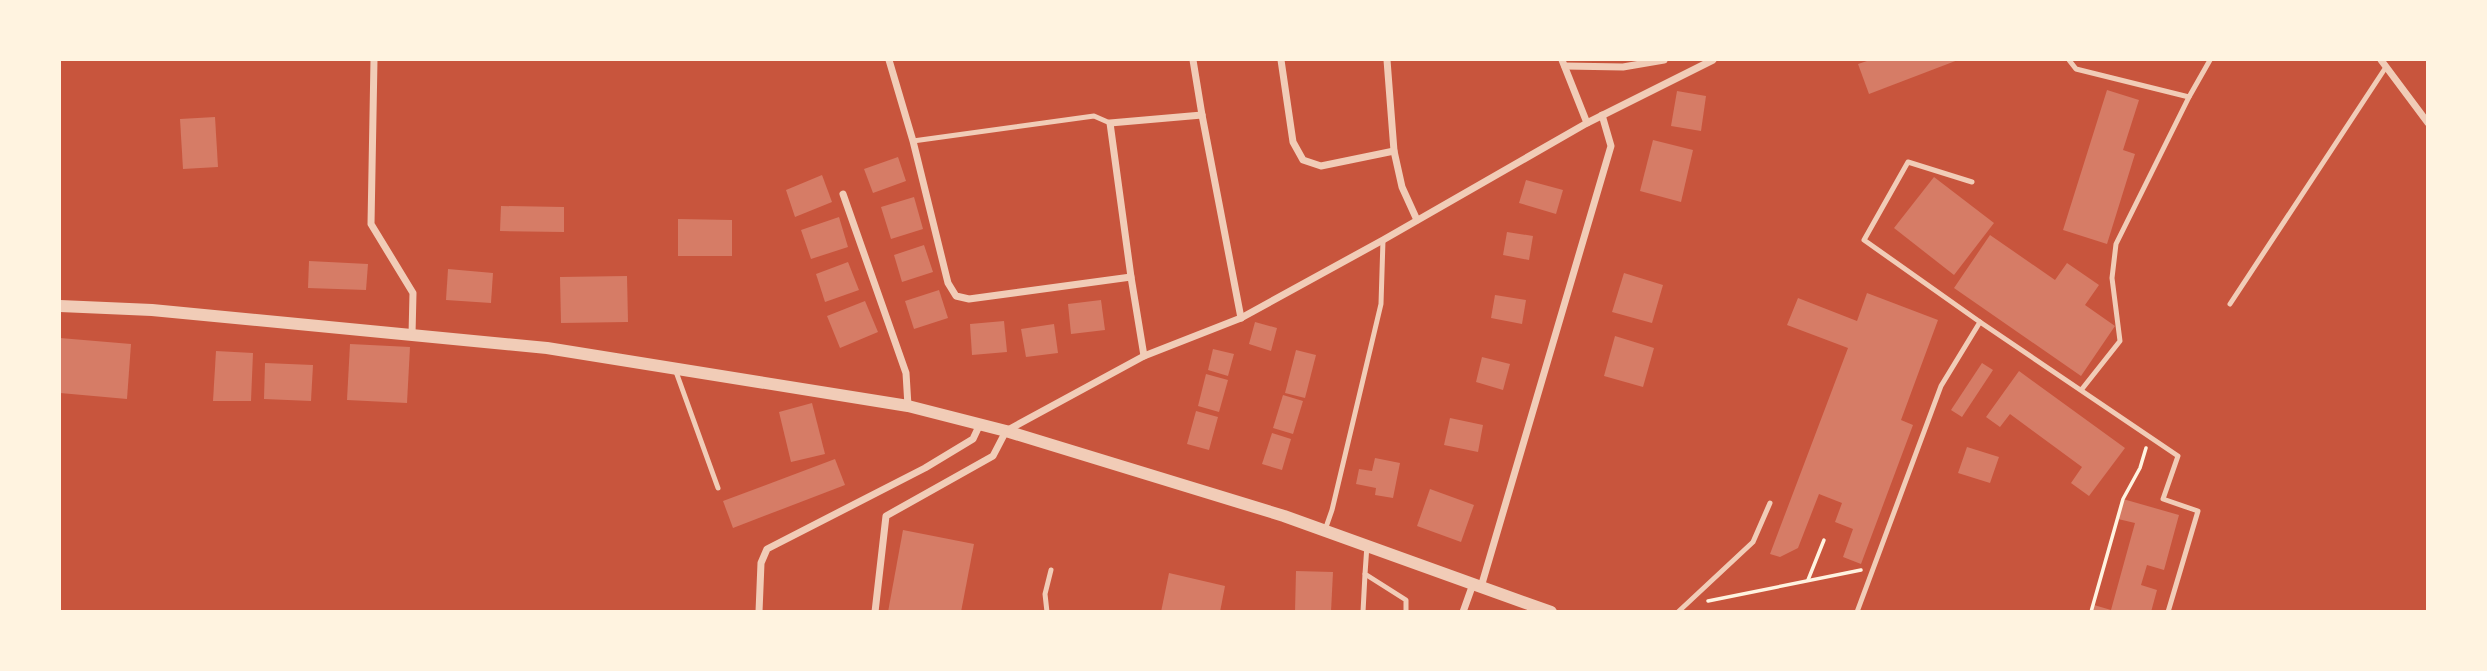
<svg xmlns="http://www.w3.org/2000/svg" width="2487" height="671" font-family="'PT Sans',sans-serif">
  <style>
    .building { fill: #d67c66 }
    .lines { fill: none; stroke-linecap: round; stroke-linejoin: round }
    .path { stroke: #fff3e0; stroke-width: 3.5 }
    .service { stroke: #f1ccb7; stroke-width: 5 }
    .minor { stroke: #f1ccb7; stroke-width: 7 }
    .tertiary { stroke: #f1ccb7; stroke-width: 12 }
  </style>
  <rect width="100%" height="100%" fill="#c8553d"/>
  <g class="building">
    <path d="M 1870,60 L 1958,60 L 1869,94 L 1858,64 Z"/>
    <path d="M 2107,90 L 2139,100 L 2123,150 L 2135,154 L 2107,244 L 2063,230 Z"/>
    <path d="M 1677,91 L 1706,96 L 1701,131 L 1671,126 Z"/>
    <path d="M 215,117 L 218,167 L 183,169 L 180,119 Z"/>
    <path d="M 1653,140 L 1693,150 L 1681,202 L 1640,191 Z"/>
    <path d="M 898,157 L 906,181 L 873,193 L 864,169 Z"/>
    <path d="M 822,175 L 832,202 L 795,217 L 786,190 Z"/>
    <path d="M 1934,177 L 1994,223 L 1954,275 L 1894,228 Z"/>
    <path d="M 1526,180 L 1563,190 L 1556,214 L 1519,203 Z"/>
    <path d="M 914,197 L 923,229 L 891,239 L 881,207 Z"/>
    <path d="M 501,206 L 564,207 L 564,232 L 500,231 Z"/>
    <path d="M 839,217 L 848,247 L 811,259 L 801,230 Z"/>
    <path d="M 678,219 L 732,220 L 732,256 L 678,256 Z"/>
    <path d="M 1507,232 L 1533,236 L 1529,260 L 1503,255 Z"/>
    <path d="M 1990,235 L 2055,280 L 2067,263 L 2099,285 L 2085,305 L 2115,326 L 2081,376 L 1954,288 Z"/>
    <path d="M 924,245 L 933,272 L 902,282 L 894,255 Z"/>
    <path d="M 309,261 L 368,264 L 366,290 L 308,288 Z"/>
    <path d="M 848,262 L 859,290 L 825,302 L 816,274 Z"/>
    <path d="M 448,269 L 493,273 L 491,303 L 446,300 Z"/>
    <path d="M 1624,273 L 1663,285 L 1652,323 L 1612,312 Z"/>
    <path d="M 627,276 L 628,322 L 561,323 L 560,277 Z"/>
    <path d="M 939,290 L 948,318 L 914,329 L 905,301 Z"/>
    <path d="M 1867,293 L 1938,320 L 1901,420 L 1913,425 L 1861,564 L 1843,557 L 1853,529 L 1835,522 L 1842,503 L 1819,494 L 1798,548 L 1780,557 L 1770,554 L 1848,348 L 1787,325 L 1798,298 L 1857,321 Z"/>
    <path d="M 1495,295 L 1526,300 L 1522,324 L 1491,318 Z"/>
    <path d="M 1101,300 L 1105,330 L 1071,334 L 1068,304 Z"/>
    <path d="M 865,301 L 878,332 L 840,348 L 827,316 Z"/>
    <path d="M 1004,321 L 1007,352 L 972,355 L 970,324 Z"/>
    <path d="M 1255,322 L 1277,328 L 1271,351 L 1249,344 Z"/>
    <path d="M 1054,324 L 1058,353 L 1026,357 L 1021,329 Z"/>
    <path d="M 1615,336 L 1654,348 L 1643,387 L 1604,376 Z"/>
    <path d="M 60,338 L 131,344 L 127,399 L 60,393 Z"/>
    <path d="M 350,344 L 410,347 L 407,403 L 347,400 Z"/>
    <path d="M 1213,349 L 1234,354 L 1228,376 L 1208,370 Z"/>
    <path d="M 1296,350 L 1316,355 L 1305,398 L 1285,393 Z"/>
    <path d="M 216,351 L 253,353 L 251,401 L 213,401 Z"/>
    <path d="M 1482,357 L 1510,364 L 1503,390 L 1476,382 Z"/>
    <path d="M 265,363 L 313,365 L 311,401 L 264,399 Z"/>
    <path d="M 1982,363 L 1993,370 L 1962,417 L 1951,410 Z"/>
    <path d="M 2019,371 L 2125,448 L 2089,496 L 2071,483 L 2082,467 L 2010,414 L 2000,427 L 1986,417 Z"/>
    <path d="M 1206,374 L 1228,380 L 1219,412 L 1198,406 Z"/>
    <path d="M 1283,395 L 1303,401 L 1293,434 L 1273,428 Z"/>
    <path d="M 812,403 L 825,454 L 791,462 L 779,412 Z"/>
    <path d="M 1196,411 L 1218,417 L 1209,450 L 1187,444 Z"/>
    <path d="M 1450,418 L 1483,425 L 1478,452 L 1444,445 Z"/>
    <path d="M 1272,433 L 1291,439 L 1282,470 L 1262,464 Z"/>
    <path d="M 1967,447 L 1999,457 L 1990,483 L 1958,473 Z"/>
    <path d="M 1375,458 L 1400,463 L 1393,498 L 1375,495 L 1376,488 L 1356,484 L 1359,469 L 1372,471 Z"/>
    <path d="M 835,459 L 845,485 L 733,528 L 723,501 Z"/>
    <path d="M 1430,489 L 1474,505 L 1461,542 L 1417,526 Z"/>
    <path d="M 2123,499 L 2179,515 L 2164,570 L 2147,565 L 2141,585 L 2157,590 L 2151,612 L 2092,612 L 2094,605 L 2111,610 L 2135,523 L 2118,519 Z"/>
    <path d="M 903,530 L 974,544 L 961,612 L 888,612 Z"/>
    <path d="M 1296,571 L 1333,572 L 1331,612 L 1295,612 Z"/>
    <path d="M 1169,573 L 1225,586 L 1220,612 L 1161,612 Z"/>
  </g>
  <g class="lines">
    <g class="path">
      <path d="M 1808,580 L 1824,540"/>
      <path d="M 1708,601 L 1861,570"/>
      <path d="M 2091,612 L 2123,499 L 2140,468 L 2146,448"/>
    </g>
    <g class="service">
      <path d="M 2069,60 L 2076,69 L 2189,97"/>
      <path d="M 913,141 L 1094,116 L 1110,123"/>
      <path d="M 2230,304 L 2386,67"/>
      <path d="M 1980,322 L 2178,456 L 2163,499 L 2198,511 L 2168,612"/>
      <path d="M 675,369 L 718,488"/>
      <path d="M 2082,389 L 2120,341 L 2112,278 L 2116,244 L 2189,97 L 2210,60"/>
      <path d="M 1325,530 L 1332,510 L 1381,304 L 1383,240"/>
      <path d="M 1367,545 L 1365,574 L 1406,600 L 1406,612"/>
      <path d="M 1047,612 L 1045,594 L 1051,570"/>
      <path d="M 1363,612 L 1365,574"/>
      <path d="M 1678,612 L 1753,542 L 1770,503"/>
      <path d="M 1857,612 L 1941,386 L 1980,322 L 1864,240 L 1908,162 L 1972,182"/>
    </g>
    <g class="minor">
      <path d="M 374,60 L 371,224 L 413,293 L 412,335"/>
      <path d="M 889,60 L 913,141 L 948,283 L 956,296 L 969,299 L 1131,277"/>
      <path d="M 1193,60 L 1202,115 L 1241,318"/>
      <path d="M 1281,60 L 1293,142 L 1303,160 L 1321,166 L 1394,151"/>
      <path d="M 1387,60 L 1394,151 L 1402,187 L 1417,220"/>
      <path d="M 1562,60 L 1587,123"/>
      <path d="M 2381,60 L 2428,123"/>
      <path d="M 1565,66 L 1623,67 L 1664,60"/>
      <path d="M 843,194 L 906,373 L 908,406"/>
      <path d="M 1144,356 L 1131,277 L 1110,123 L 1202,115"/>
      <path d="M 1481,587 L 1611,146 L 1602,115"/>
      <path d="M 759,612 L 761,563 L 767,549 L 925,468 L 973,439 L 980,424"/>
      <path d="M 875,612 L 886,516 L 993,456 L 1006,431 L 1144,356 L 1241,318 L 1383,240 L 1587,123 L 1713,60"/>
      <path d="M 1463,612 L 1473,584"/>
    </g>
    <path class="tertiary" d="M 60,306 L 152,310 L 547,348 L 908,406 L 1006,431 L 1284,516 L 1551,612"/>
  </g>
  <rect width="2487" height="671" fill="none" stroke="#fff3e0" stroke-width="122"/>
</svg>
